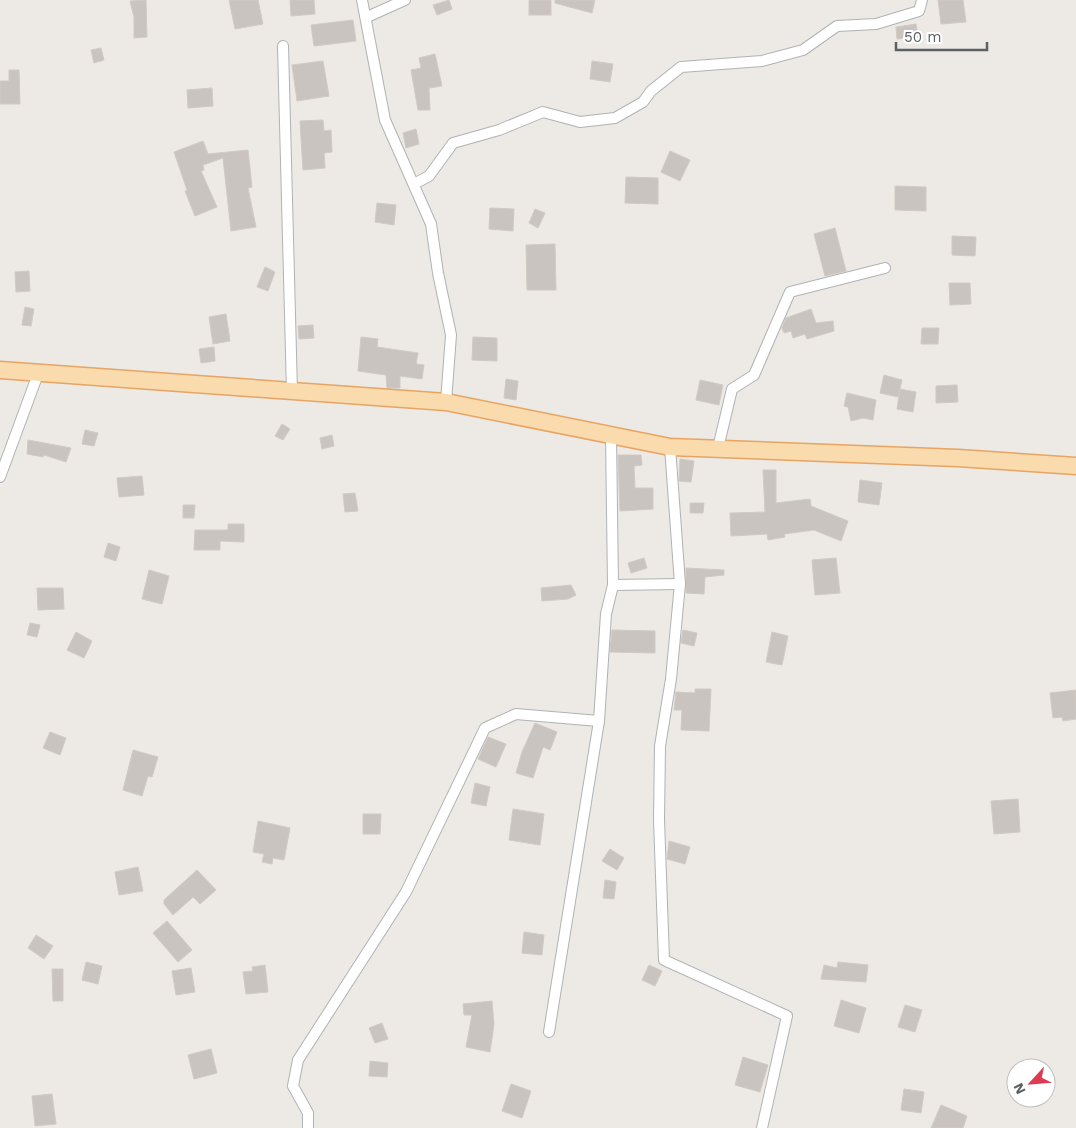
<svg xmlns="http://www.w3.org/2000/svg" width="1076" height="1128" font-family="'Work Sans',sans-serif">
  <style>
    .building { fill: #c9c4c0; stroke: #d2cac3 }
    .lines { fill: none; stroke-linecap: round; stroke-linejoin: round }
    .minor-casing { stroke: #afb3b5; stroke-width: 12 }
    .primary-casing { stroke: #e8a463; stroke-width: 19 }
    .minor { stroke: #fff; stroke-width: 10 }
    .primary { stroke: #f9dbad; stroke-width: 16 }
  </style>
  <rect width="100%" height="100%" fill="#ede9e4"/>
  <g class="building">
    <path d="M 146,0 L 147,37 L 134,38 L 134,17 L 130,1 Z"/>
    <path d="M 229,0 L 258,0 L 263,24 L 235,29 Z"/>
    <path d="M 290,0 L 314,0 L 315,14 L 291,16 Z"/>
    <path d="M 449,0 L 452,9 L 437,15 L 433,5 Z"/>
    <rect x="529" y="0" width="22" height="15"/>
    <path d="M 555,0 L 595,0 L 592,13 L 555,3 Z"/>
    <path d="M 938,0 L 963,0 L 966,22 L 941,24 Z"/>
    <path d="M 353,20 L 356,41 L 314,46 L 311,25 Z"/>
    <path d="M 916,24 L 918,37 L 897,39 L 896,27 Z"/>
    <path d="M 101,48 L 104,60 L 94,63 L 91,50 Z"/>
    <path d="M 435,54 L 442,86 L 429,88 L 430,110 L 418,110 L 411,70 L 421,68 L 419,58 Z"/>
    <path d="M 323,61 L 329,96 L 297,101 L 292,65 Z"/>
    <path d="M 592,61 L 613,64 L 610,82 L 590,79 Z"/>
    <path d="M 9,70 L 19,70 L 20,104 L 0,104 L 0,81 L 9,81 Z"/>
    <path d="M 212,88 L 213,106 L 188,108 L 187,90 Z"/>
    <path d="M 323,120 L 324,131 L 331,130 L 332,152 L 324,153 L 325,168 L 303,170 L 300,121 Z"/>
    <path d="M 416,129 L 419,144 L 406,148 L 403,133 Z"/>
    <path d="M 203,141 L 208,154 L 248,150 L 252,187 L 248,188 L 256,227 L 231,231 L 223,158 L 203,165 L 204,170 L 201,171 L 217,207 L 195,216 L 185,191 L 187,190 L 174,152 Z"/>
    <path d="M 670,151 L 690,160 L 680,181 L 661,172 Z"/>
    <path d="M 626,177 L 658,178 L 658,204 L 625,203 Z"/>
    <path d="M 895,186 L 926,187 L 926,211 L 895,210 Z"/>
    <path d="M 377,203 L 396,205 L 394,225 L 375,222 Z"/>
    <path d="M 490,208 L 514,209 L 513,231 L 489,229 Z"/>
    <path d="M 535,209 L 545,213 L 538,228 L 529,223 Z"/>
    <path d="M 835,228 L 846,271 L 825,276 L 814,234 Z"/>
    <path d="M 952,236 L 976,237 L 975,256 L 952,255 Z"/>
    <path d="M 555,244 L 556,290 L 527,290 L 526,245 Z"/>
    <path d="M 265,267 L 275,272 L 268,291 L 257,287 Z"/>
    <path d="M 29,271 L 30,291 L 16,292 L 15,272 Z"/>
    <path d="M 949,283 L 970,283 L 971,304 L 950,305 Z"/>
    <path d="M 25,307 L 34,309 L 31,326 L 22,325 Z"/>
    <path d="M 811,309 L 816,323 L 833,321 L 834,331 L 807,339 L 805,334 L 793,338 L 791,331 L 784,333 L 782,328 L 786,318 Z"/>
    <path d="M 226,314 L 230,341 L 213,344 L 209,317 Z"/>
    <path d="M 313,325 L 314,338 L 299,339 L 298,326 Z"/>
    <path d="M 922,328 L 939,328 L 938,344 L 921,344 Z"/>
    <path d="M 361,337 L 378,339 L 377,347 L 418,353 L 416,364 L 424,365 L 422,379 L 400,376 L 400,388 L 387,388 L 386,375 L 358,371 Z"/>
    <path d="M 473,337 L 497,338 L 497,361 L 472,360 Z"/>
    <path d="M 214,347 L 215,361 L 201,363 L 199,349 Z"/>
    <path d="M 884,375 L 902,380 L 898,397 L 880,393 Z"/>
    <path d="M 506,379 L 518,381 L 516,400 L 504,398 Z"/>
    <path d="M 700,380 L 723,385 L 719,405 L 696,400 Z"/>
    <path d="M 957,385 L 958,402 L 936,403 L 936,386 Z"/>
    <path d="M 900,389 L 916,392 L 913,412 L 897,409 Z"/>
    <path d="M 847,393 L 876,400 L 873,420 L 863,418 L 851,421 L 848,407 L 844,406 Z"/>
    <path d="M 282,424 L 290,429 L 283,440 L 275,436 Z"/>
    <path d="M 85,430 L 98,433 L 94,446 L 82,444 Z"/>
    <path d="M 332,435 L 334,446 L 322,449 L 320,438 Z"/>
    <path d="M 28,440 L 71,448 L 66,462 L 44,455 L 43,457 L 27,454 Z"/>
    <path d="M 618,455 L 641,455 L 642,465 L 634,466 L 635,488 L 653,488 L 653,509 L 620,511 Z"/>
    <path d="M 680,459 L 694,461 L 691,482 L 679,481 Z"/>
    <path d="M 763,470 L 776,470 L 776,503 L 810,499 L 811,506 L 848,521 L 841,541 L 814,530 L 784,534 L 785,537 L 768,540 L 767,534 L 731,536 L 730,513 L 765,512 Z"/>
    <path d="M 142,476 L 144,495 L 119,497 L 117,478 Z"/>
    <path d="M 860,480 L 882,483 L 879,505 L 858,502 Z"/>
    <path d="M 355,493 L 358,511 L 345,512 L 343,494 Z"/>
    <path d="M 690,503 L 704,503 L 703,513 L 690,513 Z"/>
    <path d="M 183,505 L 195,505 L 194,518 L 183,518 Z"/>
    <path d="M 228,524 L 244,524 L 244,542 L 220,541 L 220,550 L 194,550 L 195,530 L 228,530 Z"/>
    <path d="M 108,543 L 120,547 L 116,561 L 104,557 Z"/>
    <path d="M 644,558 L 647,568 L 631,573 L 628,563 Z"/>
    <path d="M 836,558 L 840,593 L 815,595 L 812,560 Z"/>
    <path d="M 686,568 L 724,570 L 724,575 L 705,577 L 704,594 L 686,593 Z"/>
    <path d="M 149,570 L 169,576 L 162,604 L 142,599 Z"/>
    <path d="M 571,585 L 576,595 L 568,599 L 542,601 L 541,588 Z"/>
    <path d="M 37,588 L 63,588 L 64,609 L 38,610 Z"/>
    <path d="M 30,623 L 40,625 L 37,637 L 27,635 Z"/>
    <path d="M 612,630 L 655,631 L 655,653 L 610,652 Z"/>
    <path d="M 683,630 L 697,633 L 694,646 L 681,643 Z"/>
    <path d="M 76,632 L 92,641 L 84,658 L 67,650 Z"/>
    <path d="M 772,632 L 788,636 L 782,665 L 766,662 Z"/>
    <path d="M 695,689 L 711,689 L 709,731 L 681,730 L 682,710 L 674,710 L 676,692 L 695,693 Z"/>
    <path d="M 1076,690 L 1076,719 L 1063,721 L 1062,717 L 1053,718 L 1050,693 Z"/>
    <path d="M 535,723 L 557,732 L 550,750 L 543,747 L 533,778 L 516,773 L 522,752 Z"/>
    <path d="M 50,732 L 66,738 L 60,755 L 43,748 Z"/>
    <path d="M 488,737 L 506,744 L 496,767 L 478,759 Z"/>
    <path d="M 133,750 L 158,757 L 152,777 L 148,776 L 142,796 L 123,790 Z"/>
    <path d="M 475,783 L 490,787 L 486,806 L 471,803 Z"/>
    <path d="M 1018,799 L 1020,832 L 994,834 L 991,801 Z"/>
    <path d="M 513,809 L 544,814 L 540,845 L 509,840 Z"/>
    <path d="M 363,814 L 381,814 L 380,834 L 363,834 Z"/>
    <path d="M 258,821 L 290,828 L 284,860 L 273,858 L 272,864 L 262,862 L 264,854 L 253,852 Z"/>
    <path d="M 669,841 L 690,847 L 685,864 L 667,859 Z"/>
    <path d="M 610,849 L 624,858 L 617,870 L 602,861 Z"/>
    <path d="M 138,867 L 143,891 L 119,895 L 115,872 Z"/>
    <path d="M 197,870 L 216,890 L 200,904 L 193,897 L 173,915 L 164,904 L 164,900 Z"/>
    <path d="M 605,880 L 616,882 L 614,899 L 603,898 Z"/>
    <path d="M 167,921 L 192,950 L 178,962 L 153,933 Z"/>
    <path d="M 524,932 L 544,935 L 542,955 L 522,953 Z"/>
    <path d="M 36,935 L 53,946 L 44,959 L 28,948 Z"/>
    <path d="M 86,962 L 102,966 L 98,984 L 82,980 Z"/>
    <path d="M 838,962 L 868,965 L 866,982 L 821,979 L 824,965 L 837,968 Z"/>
    <path d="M 265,965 L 268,992 L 246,994 L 243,972 L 253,971 L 252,967 Z"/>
    <path d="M 649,965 L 662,971 L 655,986 L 642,980 Z"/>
    <path d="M 191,968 L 195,992 L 176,995 L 172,971 Z"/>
    <path d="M 52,969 L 63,969 L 63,1001 L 53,1001 Z"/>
    <path d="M 841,1000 L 866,1008 L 859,1033 L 834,1026 Z"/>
    <path d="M 492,1001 L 494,1024 L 490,1052 L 466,1047 L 472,1015 L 464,1015 L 463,1004 Z"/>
    <path d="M 905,1005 L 922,1010 L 915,1032 L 898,1027 Z"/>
    <path d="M 382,1023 L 388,1039 L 375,1043 L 369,1028 Z"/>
    <path d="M 211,1049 L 217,1073 L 194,1079 L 188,1055 Z"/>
    <path d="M 743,1057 L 768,1065 L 760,1092 L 735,1085 Z"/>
    <path d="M 370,1061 L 388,1063 L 387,1077 L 369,1076 Z"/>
    <path d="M 511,1084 L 531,1091 L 522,1118 L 502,1111 Z"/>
    <path d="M 904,1089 L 924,1092 L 921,1113 L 901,1110 Z"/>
    <path d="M 52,1094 L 56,1124 L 35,1126 L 32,1096 Z"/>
    <path d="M 941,1105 L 967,1116 L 963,1128 L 931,1128 Z"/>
  </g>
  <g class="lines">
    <g class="minor-casing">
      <g id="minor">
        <path d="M 362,0 L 385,120 L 431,224 L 438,273 L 451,335 L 446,402"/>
        <path d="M 367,17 L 405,0"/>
        <path d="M 283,46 L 292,392"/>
        <path d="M 414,184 L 429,176 L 453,143 L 499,130 L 543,112 L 580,122 L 615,118 L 643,102 L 651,91 L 681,67 L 762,61 L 803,50 L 837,26 L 876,24 L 919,11 L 922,0"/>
        <path d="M 611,435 L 613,585"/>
        <path d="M 670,447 L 680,584 L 671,679 L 660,746 L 659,820 L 664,960 L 787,1016 L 762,1128"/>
        <path d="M 718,448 L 732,389 L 754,375 L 790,292 L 885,268"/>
        <path d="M 0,477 L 38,374"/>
        <path d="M 549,1032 L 599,721"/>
        <path d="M 308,1128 L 308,1113 L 293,1086 L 298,1060 L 406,892 L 485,728 L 516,714 L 599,721 L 606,614 L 613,585 L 680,584"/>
      </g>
    </g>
    <g class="primary-casing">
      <path id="primary" d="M 0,370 L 446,402 L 670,447 L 958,458 L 1076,466"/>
    </g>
    <use href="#minor" class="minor"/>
    <use href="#primary" class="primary"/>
  </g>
  <g transform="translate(1031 1083) rotate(244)"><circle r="24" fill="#ffffff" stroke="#bec0c1"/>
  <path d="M0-4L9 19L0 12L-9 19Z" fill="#dd3a53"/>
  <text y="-8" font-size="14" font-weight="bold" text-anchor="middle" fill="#5c6163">N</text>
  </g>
  <path d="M896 42v8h91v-8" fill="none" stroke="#5c6163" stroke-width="2.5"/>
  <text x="904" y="42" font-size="15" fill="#5c6163" stroke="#ffffff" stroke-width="4" paint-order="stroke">50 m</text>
</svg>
